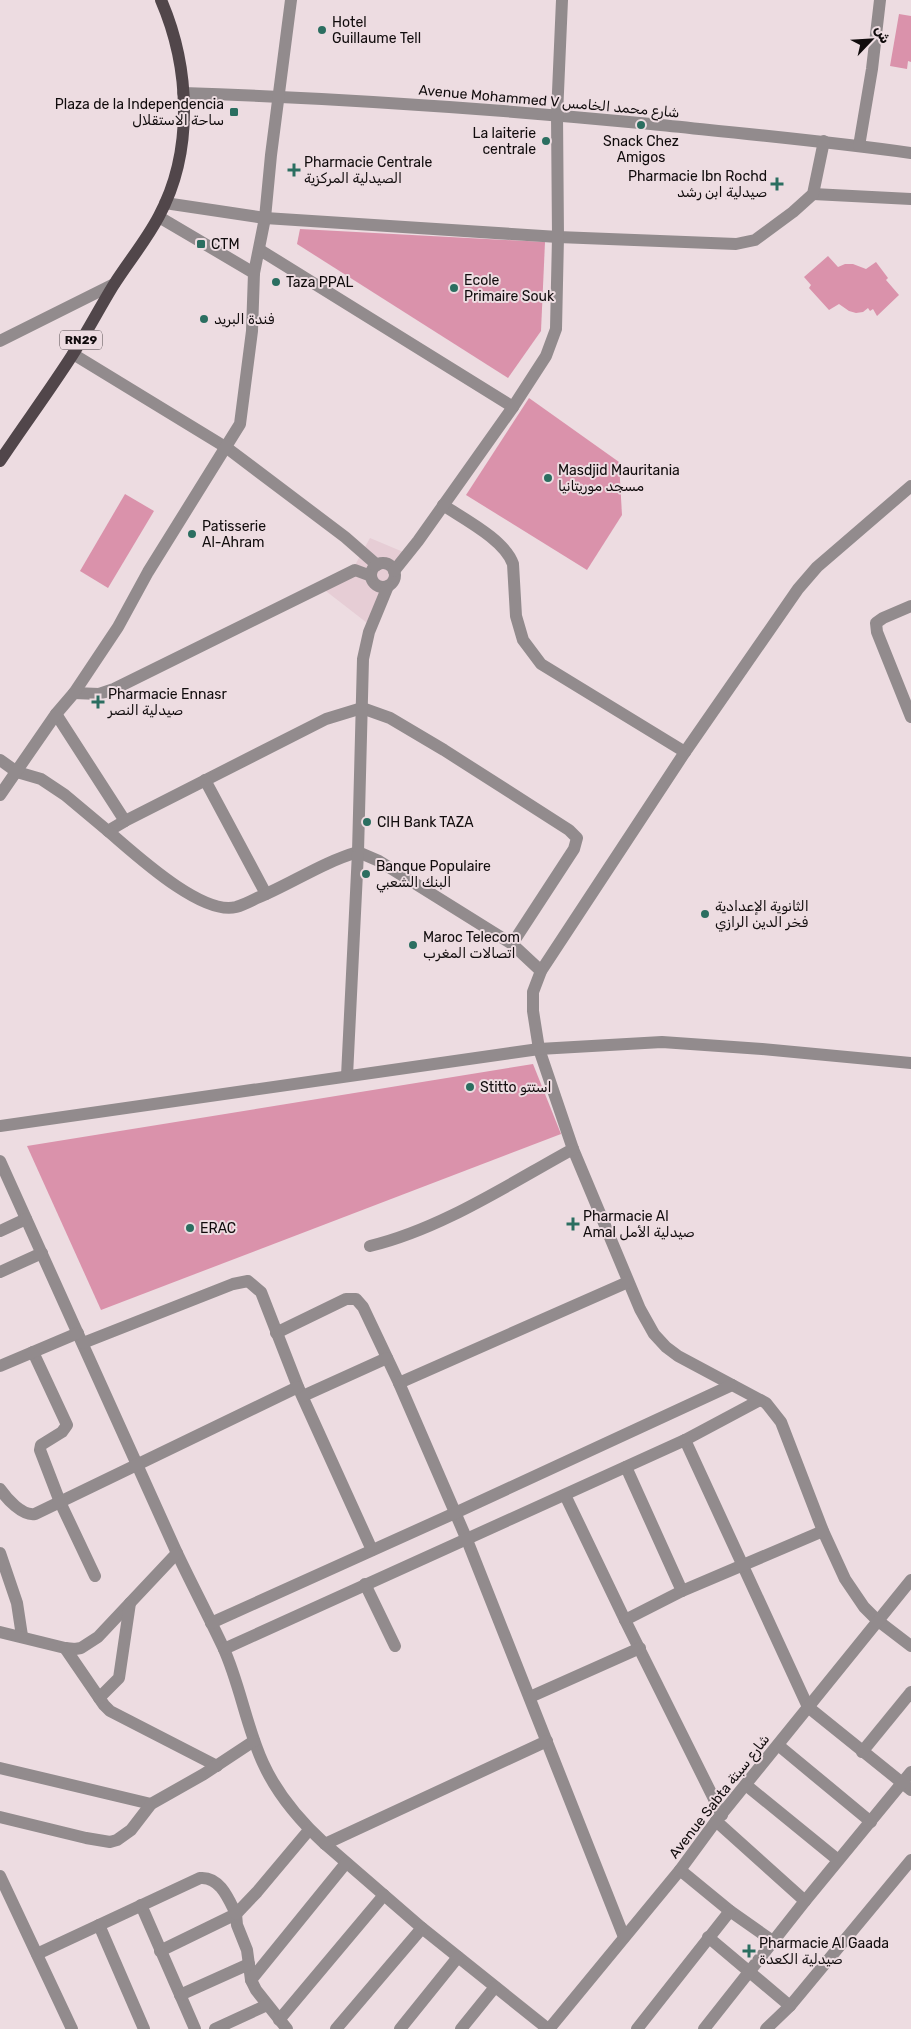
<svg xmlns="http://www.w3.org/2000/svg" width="911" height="2029" font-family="Rubik,'Noto Naskh Arabic',sans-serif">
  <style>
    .built { fill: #e6cdd5 }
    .building { fill: #da92ab }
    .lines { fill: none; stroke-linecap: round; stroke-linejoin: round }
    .minor { stroke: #928b8d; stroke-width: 12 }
    .major { stroke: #51464a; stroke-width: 12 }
    .poi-dot { fill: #2b6e60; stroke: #eddce1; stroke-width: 2 }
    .labels { text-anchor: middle; stroke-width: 4; stroke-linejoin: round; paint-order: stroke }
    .shield { fill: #eddce1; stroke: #534a4d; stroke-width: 1 }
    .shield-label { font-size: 12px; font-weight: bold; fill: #110c0d }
    .poi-label { font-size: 14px; fill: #110c0d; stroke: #eddce1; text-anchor: start }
    .street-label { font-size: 14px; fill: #110c0d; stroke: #eddce1 }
  </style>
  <rect width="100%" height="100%" fill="#eddce1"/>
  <path class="built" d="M 370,538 L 408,554 L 371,626 L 322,588 L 349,576 Z"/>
  <g class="building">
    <path d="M 899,14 L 911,16 L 911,62 L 908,61 L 907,69 L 890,66 Z"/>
    <path d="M 300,229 L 545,242 L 541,331 L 508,378 L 297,244 Z"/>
    <path d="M 828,256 L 838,267 L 845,264 L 853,264 L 866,269 L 876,262 L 888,278 L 886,280 L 899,295 L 877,316 L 873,309 L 870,311 L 868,308 L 863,312 L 856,313 L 849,311 L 839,304 L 829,310 L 809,288 L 811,285 L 804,277 Z"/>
    <path d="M 529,398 L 619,462 L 622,515 L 587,570 L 466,495 Z"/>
    <path d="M 125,494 L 154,511 L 108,588 L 80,571 Z"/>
    <path d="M 533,1064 L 561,1134 L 101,1310 L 27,1146 Z"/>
  </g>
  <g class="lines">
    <g class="minor">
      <path d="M 183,93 C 339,98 496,109 651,124 C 738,133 825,141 911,153"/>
      <path d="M 859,146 L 872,69 L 880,0"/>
      <path d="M 813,194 L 911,199"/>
      <path d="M 165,203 L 265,218 L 558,237 L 736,244 L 755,240 L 793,212 L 813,194 L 824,141"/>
      <path d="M 159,217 L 254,273"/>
      <path d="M 260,250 L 513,407"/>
      <path d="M 0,341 L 114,284"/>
      <path d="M 73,354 L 227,448 L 345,537 L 377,565"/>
      <path d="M 911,486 L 817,567 L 798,589 L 685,752 L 541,971 L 533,992 L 533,1011 L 539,1049 L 573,1149 L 640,1309 L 654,1334 L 666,1347 L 678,1356 L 766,1403 L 781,1422 L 823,1531 L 845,1579 L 864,1607 L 877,1620 L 911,1646"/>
      <path d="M 443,505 C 464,519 505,540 513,564 L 516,616 L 523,640 L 541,664 L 685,752"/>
      <circle cx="383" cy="575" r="12"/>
      <path d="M 394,571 L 418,541 L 513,407 L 546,356 L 556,329 L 558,237 L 557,115 L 562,0"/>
      <path d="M 911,606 L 883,618 L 876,623 L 877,632 L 911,717"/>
      <path d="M 74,693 L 99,694 L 114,689 L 355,570 L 371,576"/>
      <path d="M 56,714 L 125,821"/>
      <path d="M 0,760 L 17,772 L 41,779 L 65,795 L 108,831 L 125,821 L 326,719 L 362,708 L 390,718 L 444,750 L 569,830 L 577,838 L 574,849 L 512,944"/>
      <path d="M 205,780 L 266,894"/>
      <path d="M 0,795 L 56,714 L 74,693 L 118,627 L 148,572 L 240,424 L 252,331 L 254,273 L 265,218 L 271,155 L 291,0"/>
      <path d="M 108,831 C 134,853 201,916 236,907 C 243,905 251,901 257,898 C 291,884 323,862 358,852 L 379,861 L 512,944 L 541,971"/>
      <path d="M 347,1076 L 358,852 L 363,659 L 369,632 L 388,586"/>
      <path d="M 0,1126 L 539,1049 L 662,1042 L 762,1049 L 911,1063"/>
      <path d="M 0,1161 C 59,1291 117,1421 176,1551 C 191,1583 208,1615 223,1647 C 240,1684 246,1726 263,1763 C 277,1794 300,1821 325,1844 L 422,1928 L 548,2029"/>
      <path d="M 0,1231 L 26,1219"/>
      <path d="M 370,1246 C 441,1229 509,1184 573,1149"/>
      <path d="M 0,1272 L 42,1253"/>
      <path d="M 276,1333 L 346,1299 L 356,1299 L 363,1307 L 399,1383 L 467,1540 L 624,1937"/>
      <path d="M 83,1343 L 233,1284 L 248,1281 L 261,1292 L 298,1387 L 372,1550"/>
      <path d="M 33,1352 L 67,1425 L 62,1432 L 41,1445 L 40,1450 L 60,1502 L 95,1576"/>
      <path d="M 0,1366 L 78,1333"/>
      <path d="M 399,1383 L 628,1282"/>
      <path d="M 303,1396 L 387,1358"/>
      <path d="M 685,1440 L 808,1707 L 911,1790"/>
      <path d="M 626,1467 L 682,1591"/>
      <path d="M 0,1489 C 7,1499 22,1516 35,1514 L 298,1387"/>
      <path d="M 565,1495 L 625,1620 L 722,1815"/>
      <path d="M 0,1553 L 17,1603 L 22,1636"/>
      <path d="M 365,1584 L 395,1646"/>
      <path d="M 625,1620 L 682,1591 L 823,1531"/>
      <path d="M 211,1623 L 455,1513 L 732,1385"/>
      <path d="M 0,1632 L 65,1648 L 75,1649 L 81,1648 L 98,1637 L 177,1553"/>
      <path d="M 65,1648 L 104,1705 L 110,1711 L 217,1766"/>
      <path d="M 224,1649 L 685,1440 L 760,1400"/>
      <path d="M 530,1697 L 640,1648"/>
      <path d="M 99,1698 L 119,1678 L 130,1603"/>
      <path d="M 778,1745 L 871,1822"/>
      <path d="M 862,1752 L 911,1692"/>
      <path d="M 0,1768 L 151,1804"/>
      <path d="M 746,1785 L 838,1860"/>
      <path d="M 0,1817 L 86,1838 L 110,1842 L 117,1840 L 131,1830 L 151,1804 L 204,1774 L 254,1741"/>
      <path d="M 716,1821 L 805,1901"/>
      <path d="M 325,1844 L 547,1741"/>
      <path d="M 680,1870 L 730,1911 L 774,1942"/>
      <path d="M 0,1876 L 72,2029"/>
      <path d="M 141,1905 L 195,2029"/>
      <path d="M 99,1925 L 144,2029"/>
      <path d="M 708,1937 L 790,2006"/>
      <path d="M 160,1951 L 236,1914 L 237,1925 L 247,1950 L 251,1980 L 256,1990 L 287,2029"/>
      <path d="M 37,1954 L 200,1878 C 220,1876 229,1900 236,1914 L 257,1892 L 309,1830"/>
      <path d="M 251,1980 L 346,1863"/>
      <path d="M 180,1995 L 249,1964"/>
      <path d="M 279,2020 L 384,1895"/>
      <path d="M 215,2029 L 267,2005"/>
      <path d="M 336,2029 L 422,1928"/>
      <path d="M 400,2029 L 458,1957"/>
      <path d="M 461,2029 L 495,1987"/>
      <path d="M 549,2029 L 680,1870 L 716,1821 L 911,1580"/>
      <path d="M 637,2029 L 730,1911"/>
      <path d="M 704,2029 L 805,1901 L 911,1772"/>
      <path d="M 766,2029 L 790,2006 L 911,1860"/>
    </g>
    <path class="major" d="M 0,461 C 24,425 50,390 73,354 C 87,332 99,309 113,286 C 128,262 146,241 159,216 C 194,151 190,67 161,0"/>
  </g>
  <g class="poi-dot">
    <circle cx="322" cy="30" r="5"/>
    <rect x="229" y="107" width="10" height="10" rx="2.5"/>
    <circle cx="641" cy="125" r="5"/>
    <circle cx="546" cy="141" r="5"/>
    <path d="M291.5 162.5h5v5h5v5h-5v5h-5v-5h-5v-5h5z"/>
    <path d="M774.5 176.5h5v5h5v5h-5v5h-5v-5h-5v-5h5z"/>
    <rect x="196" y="239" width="10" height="10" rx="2.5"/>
    <circle cx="276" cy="282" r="5"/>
    <circle cx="454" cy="288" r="5"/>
    <circle cx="204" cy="319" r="5"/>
    <circle cx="548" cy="478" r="5"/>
    <circle cx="192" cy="534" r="5"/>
    <path d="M95.5 694.5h5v5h5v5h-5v5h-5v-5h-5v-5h5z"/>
    <circle cx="367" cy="822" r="5"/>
    <circle cx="366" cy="874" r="5"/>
    <circle cx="705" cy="914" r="5"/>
    <circle cx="413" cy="945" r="5"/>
    <circle cx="470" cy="1087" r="5"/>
    <path d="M570.5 1216.5h5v5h5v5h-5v5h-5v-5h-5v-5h5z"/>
    <circle cx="190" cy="1228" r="5"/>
    <path d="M746.5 1943.5h5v5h5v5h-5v5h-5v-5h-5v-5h5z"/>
  </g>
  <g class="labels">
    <rect class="shield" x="60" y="330.5" width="42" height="19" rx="4"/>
    <g class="shield-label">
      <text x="81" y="344">RN29</text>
    </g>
    <g class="poi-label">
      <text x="332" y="27">Hotel<tspan x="332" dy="16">Guillaume Tell</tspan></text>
      <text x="224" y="109" text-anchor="end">Plaza de la Independencia<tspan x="224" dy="16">ساحة الاستقلال</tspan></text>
      <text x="536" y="138" text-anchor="end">La laiterie<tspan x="536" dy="16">centrale</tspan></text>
      <text x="641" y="146" text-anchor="middle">Snack Chez<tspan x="641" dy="16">Amigos</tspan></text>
      <text x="304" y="167">Pharmacie Centrale<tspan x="304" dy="16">الصيدلية المركزية</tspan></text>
      <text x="767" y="181" text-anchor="end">Pharmacie Ibn Rochd<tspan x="767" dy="16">صيدلية ابن رشد</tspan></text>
      <text x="211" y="249">CTM</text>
      <text x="464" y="285">Ecole<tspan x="464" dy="16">Primaire Souk</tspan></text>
      <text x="286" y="287">Taza PPAL</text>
      <text x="214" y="324">فندة البريد</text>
      <text x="558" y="475">Masdjid Mauritania<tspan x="558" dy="16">مسجد موريتانيا</tspan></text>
      <text x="202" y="531">Patisserie<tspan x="202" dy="16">Al-Ahram</tspan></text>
      <text x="108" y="699">Pharmacie Ennasr<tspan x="108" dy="16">صيدلية النصر</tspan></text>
      <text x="377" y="827">CIH Bank TAZA</text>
      <text x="376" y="871">Banque Populaire<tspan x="376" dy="16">البنك الشعبي</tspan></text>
      <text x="715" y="911">الثانوية الإعدادية<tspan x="715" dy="16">فخر الدين الرازي</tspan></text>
      <text x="423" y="942">Maroc Telecom<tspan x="423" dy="16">اتصالات المغرب</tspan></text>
      <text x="480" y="1092">Stitto استتو</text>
      <text x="583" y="1221">Pharmacie Al<tspan x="583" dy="16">Amal صيدلية الأمل</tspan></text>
      <text x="200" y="1233">ERAC</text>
      <text x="759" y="1948">Pharmacie Al Gaada<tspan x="759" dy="16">صيدلية الكعدة</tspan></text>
    </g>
    <g class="street-label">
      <text transform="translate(549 101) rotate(5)" y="5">Avenue Mohammed V شارع محمد الخامس</text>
      <text transform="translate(719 1796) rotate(-52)" y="5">Avenue Sabta شارع سبتة</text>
    </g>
  </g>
  <g transform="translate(871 40) rotate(65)" stroke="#eddce1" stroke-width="4" paint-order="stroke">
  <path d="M0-4L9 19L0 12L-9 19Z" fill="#110c0d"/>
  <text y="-8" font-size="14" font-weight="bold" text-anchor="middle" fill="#110c0d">ش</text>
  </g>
</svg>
